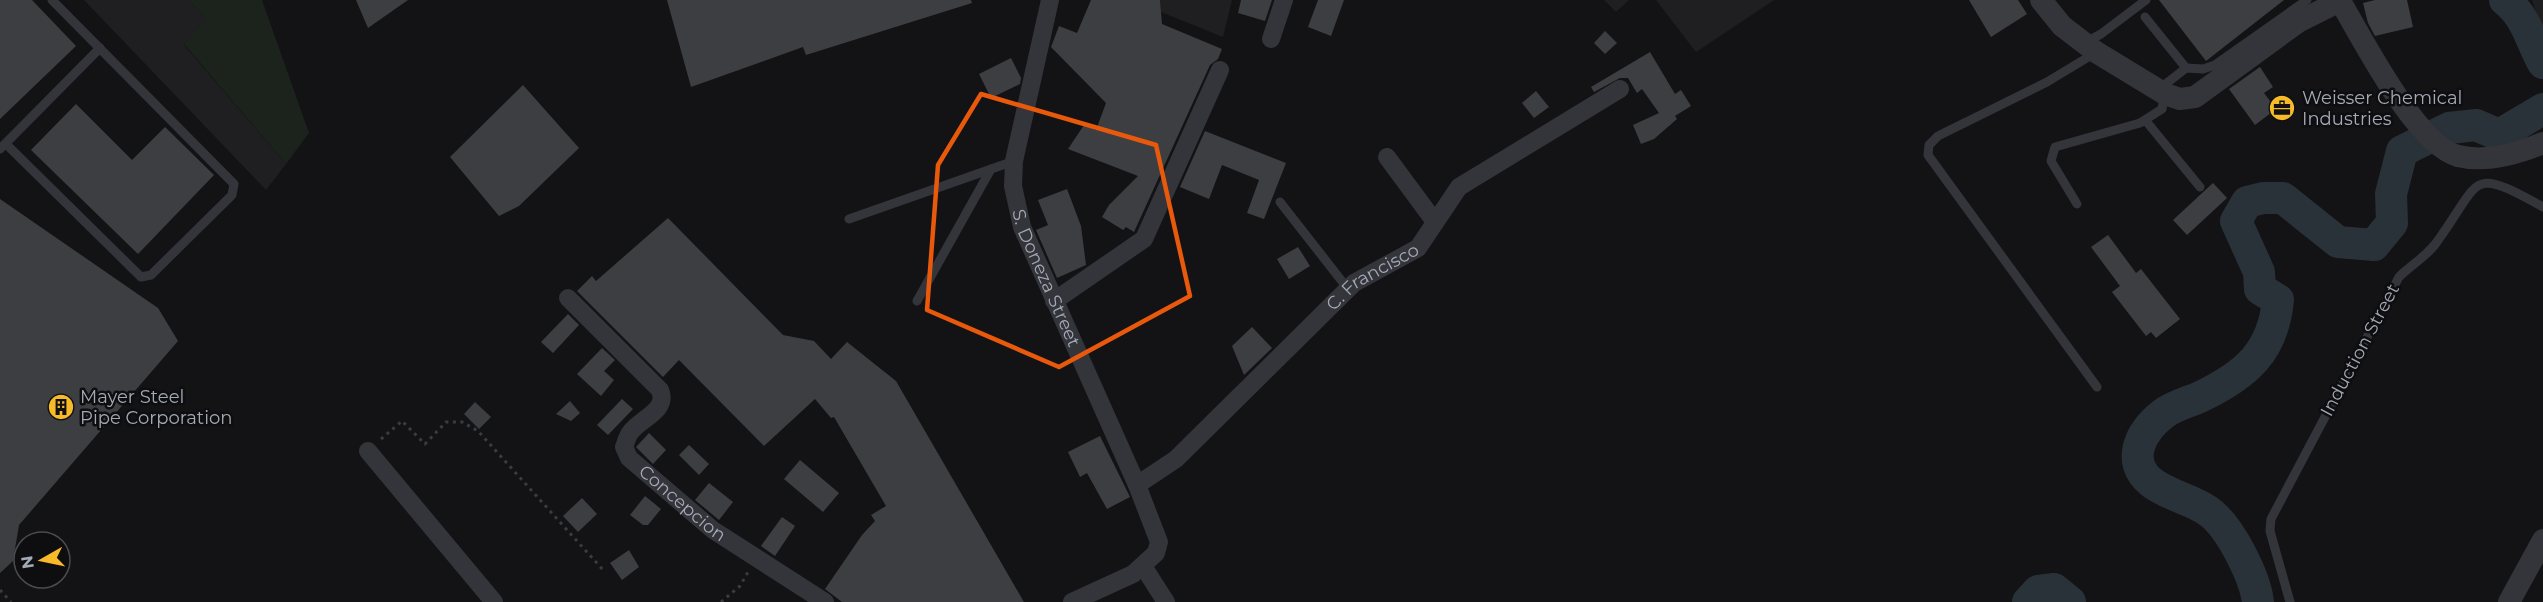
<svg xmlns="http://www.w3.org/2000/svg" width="2543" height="602" font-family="Montserrat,sans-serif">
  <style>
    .built { fill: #1f1f22 }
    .green { fill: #1b231c }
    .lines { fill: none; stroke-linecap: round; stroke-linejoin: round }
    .canal { stroke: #293139; stroke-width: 18 }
    .river { stroke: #293139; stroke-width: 32 }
    .building { fill: #3d3e42 }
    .path { stroke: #3a3c41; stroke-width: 3; stroke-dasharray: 3 4.5; stroke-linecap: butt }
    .service { stroke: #34353a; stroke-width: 9 }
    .minor { stroke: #34353a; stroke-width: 18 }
    .tertiary { stroke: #34353a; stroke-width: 22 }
    .marked { fill: none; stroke: #e8590c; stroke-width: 4.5; stroke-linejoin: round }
    .labels { text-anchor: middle; stroke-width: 5; stroke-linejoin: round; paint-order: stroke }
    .poi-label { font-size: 18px; fill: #a4a9b6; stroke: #0e0e10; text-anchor: start }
    .street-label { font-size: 18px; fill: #a4a9b6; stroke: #0e0e10 }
  </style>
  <rect width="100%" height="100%" fill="#131315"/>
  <g class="built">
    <path d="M 84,0 L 189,0 L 206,19 L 184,45 L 286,164 L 266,190 Z"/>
    <path d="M 1160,0 L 1232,0 L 1223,37 L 1161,12 Z"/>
    <path d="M 1604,0 L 1629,0 L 1616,12 Z"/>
    <path d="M 1656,0 L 1774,0 L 1696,52 Z"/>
    <path d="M 2532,0 L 2543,0 L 2543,29 L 2536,12 Z"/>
  </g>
  <path class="green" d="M 189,0 L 262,0 L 309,133 L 286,164 L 184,44 L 206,19 Z"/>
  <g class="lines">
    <path class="canal" d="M 2541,110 L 2543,109"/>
    <g class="river">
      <path d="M 2505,0 C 2528,19 2529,38 2543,63"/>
      <path d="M 2028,602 L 2038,591 L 2054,589 L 2070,602"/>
      <path d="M 2258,602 C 2255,577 2230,526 2208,511 C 2191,499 2167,495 2151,482 C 2125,461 2141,431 2163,414 C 2173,406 2189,402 2200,397 C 2246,375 2273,352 2278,300 L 2260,289 L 2259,272 L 2236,221 L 2247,202 L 2263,198 L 2283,198 L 2338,242 L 2374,245 L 2392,223 L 2391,194 L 2402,151 L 2449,128 L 2476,125 L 2499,135 L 2543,109"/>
    </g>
  </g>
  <g class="building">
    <path d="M 0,0 L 32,0 L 76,46 L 0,119 Z"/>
    <path d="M 356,0 L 408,0 L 368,28 Z"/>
    <path d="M 667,0 L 971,0 L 972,3 L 806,55 L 803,47 L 691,87 Z"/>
    <path d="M 1091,0 L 1160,0 L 1162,24 L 1222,49 L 1218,59 L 1210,65 L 1134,232 L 1126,227 L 1123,230 L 1102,217 L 1109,205 L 1138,176 L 1068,149 L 1084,125 L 1096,130 L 1106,103 L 1051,47 L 1059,26 L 1077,33 Z"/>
    <path d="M 1241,0 L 1272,0 L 1265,21 L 1238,13 Z"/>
    <path d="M 1318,0 L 1344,0 L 1331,36 L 1308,27 Z"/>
    <path d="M 1969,0 L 2018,0 L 2027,14 L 1991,37 Z"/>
    <path d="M 2159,0 L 2284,0 L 2206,61 Z"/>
    <path d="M 2375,0 L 2407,0 L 2413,27 L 2375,36 L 2368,23 L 2363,3 Z"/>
    <path d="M 1605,31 L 1617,43 L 1605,54 L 1594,43 Z"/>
    <path d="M 1650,52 L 1675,94 L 1681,90 L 1691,106 L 1675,116 L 1677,119 L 1654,139 L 1641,144 L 1633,125 L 1659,113 L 1642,89 L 1637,93 L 1628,78 L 1620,78 L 1594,92 L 1591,87 Z"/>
    <path d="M 1011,58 L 1021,78 L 1020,84 L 991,98 L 979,74 Z"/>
    <path d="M 2260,67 L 2273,87 L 2264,93 L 2276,109 L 2255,125 L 2229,89 Z"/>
    <path d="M 523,85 L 579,148 L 519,206 L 499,216 L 450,157 Z"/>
    <path d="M 1536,91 L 1549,107 L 1534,118 L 1522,103 Z"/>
    <path d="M 76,104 L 132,160 L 165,127 L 214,175 L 138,254 L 31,150 Z"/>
    <path d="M 1205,131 L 1286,163 L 1264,219 L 1247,213 L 1259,180 L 1222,165 L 1209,199 L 1180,187 Z"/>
    <path d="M 2213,183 L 2227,198 L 2187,235 L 2173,220 Z"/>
    <path d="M 1067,189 L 1081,226 L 1086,265 L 1057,278 L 1036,230 L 1048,225 L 1038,200 Z"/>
    <path d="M 0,199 L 158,308 L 178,341 L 19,525 L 13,561 L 0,573 Z"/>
    <path d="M 668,218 L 783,335 L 814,341 L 831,359 L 847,342 L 896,381 L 1024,602 L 842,602 L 825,589 L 862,535 L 875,521 L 871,515 L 886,506 L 834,417 L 831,418 L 815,399 L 764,446 L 679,360 L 663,377 L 577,291 L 592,276 L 596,281 Z"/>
    <path d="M 2108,235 L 2136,273 L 2141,269 L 2180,319 L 2156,338 L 2151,332 L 2146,336 L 2112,292 L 2120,286 L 2091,247 Z"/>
    <path d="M 1298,247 L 1310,266 L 1289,279 L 1277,259 Z"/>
    <path d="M 568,314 L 579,325 L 553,353 L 541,342 Z"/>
    <path d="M 1252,327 L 1272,348 L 1244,375 L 1232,346 Z"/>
    <path d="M 602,348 L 615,360 L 604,371 L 614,380 L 601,396 L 577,374 Z"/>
    <path d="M 622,399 L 633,409 L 608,435 L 597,425 Z"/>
    <path d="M 570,401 L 580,413 L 571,421 L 556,414 Z"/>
    <path d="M 475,402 L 491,417 L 479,429 L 464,414 Z"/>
    <path d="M 649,433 L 666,450 L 653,464 L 636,447 Z"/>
    <path d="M 1100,436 L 1130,497 L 1107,509 L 1087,473 L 1080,477 L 1068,452 Z"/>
    <path d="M 689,445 L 709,464 L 699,475 L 679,455 Z"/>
    <path d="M 800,460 L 839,493 L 823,512 L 784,479 Z"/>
    <path d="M 709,483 L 733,502 L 719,520 L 695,500 Z"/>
    <path d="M 645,496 L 661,509 L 648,525 L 643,525 L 630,515 Z"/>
    <path d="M 582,498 L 597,514 L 578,532 L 563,516 Z"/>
    <path d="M 782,517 L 795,526 L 775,556 L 761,546 Z"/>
    <path d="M 629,550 L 639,567 L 622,580 L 610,563 Z"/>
  </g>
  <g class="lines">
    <g class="path">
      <path d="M 381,439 L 402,421 L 425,444 L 446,422 L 462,422 L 478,431 L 604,571"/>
      <path d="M 0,590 L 11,602"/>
      <path d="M 721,602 L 740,586 L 748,572"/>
    </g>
    <g class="service">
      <path d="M 2145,17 L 2186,68"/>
      <path d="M 2086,42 L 2101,34 L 2146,0"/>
      <path d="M 2095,53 L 2047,82 L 1938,136 L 1929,145 L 1928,155 L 2097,387"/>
      <path d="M 2158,90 L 2186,68 L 2203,69 L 2215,65 L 2307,0"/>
      <path d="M 2146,121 L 2200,187"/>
      <path d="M 6,144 L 141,277 L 151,275 L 232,195 L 234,184 L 52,0"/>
      <path d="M 0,149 L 100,48"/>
      <path d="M 1280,202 L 1348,289"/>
      <path d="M 2077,204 L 2051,161 L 2055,147 L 2140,123 L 2162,109 L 2165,94"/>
      <path d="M 849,219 L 1014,161"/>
      <path d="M 917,301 L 991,169"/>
      <path d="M 2290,602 L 2270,531 L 2271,519 L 2399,277 C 2412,264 2429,255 2439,239 C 2482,179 2469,166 2543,207"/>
    </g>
    <g class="minor">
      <path id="s1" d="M 1050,0 L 1014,161 L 1013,186 L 1022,227 L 1137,485 L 1159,542 L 1156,553 L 1133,574 L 1072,602"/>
      <path d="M 1271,39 L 1284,0"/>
      <path d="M 1387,157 L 1435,222"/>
      <path id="s2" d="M 568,298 L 660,390 C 669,411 639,419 630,433 C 627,437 626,442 624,447 L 629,458 L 713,530 L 825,602"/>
      <path d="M 1054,301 L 1144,239 L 1220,70"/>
      <path d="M 368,451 L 494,602"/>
      <path id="s3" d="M 1137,485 L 1176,459 L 1354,283 L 1418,248 L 1459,187 L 1620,89"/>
      <path d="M 1143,566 L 1166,602"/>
    </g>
    <g class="tertiary">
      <path d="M 2041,0 L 2062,26 L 2096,52 L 2165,94 L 2180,99 L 2195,97 L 2298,22 L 2340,1 C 2362,38 2416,145 2458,156 C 2487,163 2517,154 2543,143"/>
      <path d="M 2509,602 L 2543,540"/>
    </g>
  </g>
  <path class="marked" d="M 981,94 L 1156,145 L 1190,296 L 1059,367 L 927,310 L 938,165 Z"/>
  <defs>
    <g id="office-disc" transform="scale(1.35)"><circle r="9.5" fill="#f7ba29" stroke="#0e0e10"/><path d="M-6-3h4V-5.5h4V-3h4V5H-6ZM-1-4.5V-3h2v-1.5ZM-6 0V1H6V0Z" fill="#111"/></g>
    <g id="building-disc" transform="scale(1.35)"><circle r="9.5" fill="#f7ba29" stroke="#0e0e10"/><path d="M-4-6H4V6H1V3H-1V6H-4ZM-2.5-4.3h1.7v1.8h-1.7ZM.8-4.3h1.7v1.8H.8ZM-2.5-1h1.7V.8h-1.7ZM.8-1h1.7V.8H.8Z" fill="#111"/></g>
  </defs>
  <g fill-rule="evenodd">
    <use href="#office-disc" x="2282" y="108"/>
    <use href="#building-disc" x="61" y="407"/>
  </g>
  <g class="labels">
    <g class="poi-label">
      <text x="2302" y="104">Weisser Chemical<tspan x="2302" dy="21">Industries</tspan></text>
      <text x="80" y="403">Mayer Steel<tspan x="80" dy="21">Pipe Corporation</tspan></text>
    </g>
    <g class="street-label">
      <text dy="6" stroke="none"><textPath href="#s1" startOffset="288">S. Doneza Street</textPath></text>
      <text dy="6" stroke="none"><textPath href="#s3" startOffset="316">C. Francisco</textPath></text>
      <text transform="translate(2360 350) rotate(-62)" y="6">Induction Street</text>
      <text dy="6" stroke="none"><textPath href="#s2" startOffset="284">Concepcion</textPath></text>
    </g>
  </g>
  <g transform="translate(42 560) rotate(261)"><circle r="28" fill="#0e0e10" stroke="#4a4c52" stroke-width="1.5"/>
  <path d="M0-4.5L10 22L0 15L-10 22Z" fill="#f7ba29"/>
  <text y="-9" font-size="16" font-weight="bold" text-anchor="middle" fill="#a4a9b6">N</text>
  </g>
</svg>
